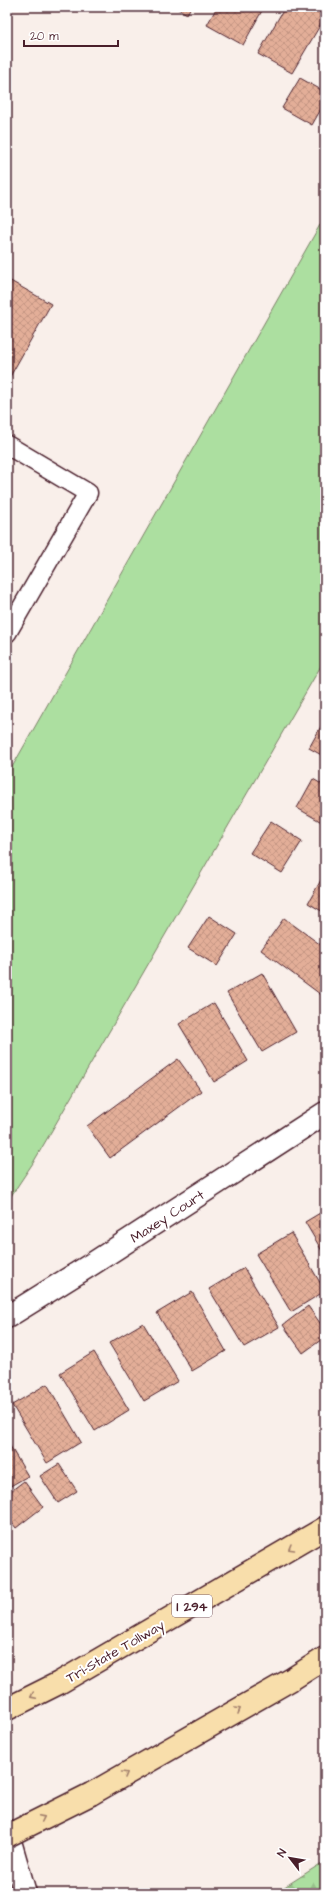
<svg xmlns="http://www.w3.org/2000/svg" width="332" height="1900" font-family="'Architects Daughter',sans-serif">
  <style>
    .green { fill: #acdfa0; stroke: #7b7f66 }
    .forest { fill: url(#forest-firs); stroke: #7b7f66 }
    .building { fill: url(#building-cross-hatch); stroke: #4a1f2b }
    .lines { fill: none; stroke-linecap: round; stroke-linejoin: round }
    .lane-casing { stroke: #4a1f2b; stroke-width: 21 }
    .street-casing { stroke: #4a1f2b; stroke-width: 25 }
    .secondary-casing { stroke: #4a1f2b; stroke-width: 25 }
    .highway-casing { stroke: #4a1f2b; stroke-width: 25 }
    .lane { stroke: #fff; stroke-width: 18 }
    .street { stroke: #fff; stroke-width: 22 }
    .secondary { stroke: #fff; stroke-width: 22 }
    .highway { stroke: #f8deab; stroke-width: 22 }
    .highway-bridge-casing { stroke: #4a1f2b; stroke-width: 25; stroke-linecap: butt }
    .highway-bridge { stroke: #f8deab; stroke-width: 22 }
    .oneway { stroke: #a17e6b }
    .labels { text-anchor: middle; stroke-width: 4; stroke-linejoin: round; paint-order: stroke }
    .shield { fill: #fff; stroke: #80626b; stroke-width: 1 }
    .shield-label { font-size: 13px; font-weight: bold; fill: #4a1f2b }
    .street-label { font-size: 14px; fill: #4a1f2b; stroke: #fff }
  </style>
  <defs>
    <pattern id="forest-firs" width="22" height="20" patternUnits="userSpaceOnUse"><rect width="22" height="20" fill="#acdfa0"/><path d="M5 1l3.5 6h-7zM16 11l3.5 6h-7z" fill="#96bf8a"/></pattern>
    <pattern id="building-cross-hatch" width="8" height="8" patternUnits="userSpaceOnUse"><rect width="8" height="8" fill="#e3ae98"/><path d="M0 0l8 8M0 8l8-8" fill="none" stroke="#c49583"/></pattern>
  </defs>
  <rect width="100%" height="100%" fill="#f9efea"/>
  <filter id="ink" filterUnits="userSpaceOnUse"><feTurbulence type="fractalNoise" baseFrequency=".025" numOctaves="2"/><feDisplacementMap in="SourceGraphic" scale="8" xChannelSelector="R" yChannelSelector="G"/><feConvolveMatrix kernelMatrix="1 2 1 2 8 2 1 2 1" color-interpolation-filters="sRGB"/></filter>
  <g filter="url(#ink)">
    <path class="green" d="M 325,216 L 325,659 L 33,1163 L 7,1202 L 7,776 Z"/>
    <path class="forest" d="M 325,1861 L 325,1893 L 275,1893 Z"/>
    <g class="building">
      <path d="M 175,7 L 191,7 L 187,14 Z"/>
      <path d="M 217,7 L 264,7 L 243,45 L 207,25 Z"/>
      <path d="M 285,7 L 313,7 L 325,14 L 325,17 L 292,73 L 258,54 Z"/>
      <path d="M 300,78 L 325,92 L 325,102 L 312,125 L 282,108 Z"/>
      <path d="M 7,279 L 51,304 L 7,382 Z"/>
      <path d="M 324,721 L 325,721 L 325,757 L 309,748 Z"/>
      <path d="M 313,779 L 325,786 L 325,824 L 297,808 Z"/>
      <path d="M 271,821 L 302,841 L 282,873 L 250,853 Z"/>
      <path d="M 325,873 L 325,913 L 308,903 Z"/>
      <path d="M 209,916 L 237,934 L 217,966 L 188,948 Z"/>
      <path d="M 284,918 L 325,948 L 324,997 L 261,950 Z"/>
      <path d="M 262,973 L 296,1032 L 262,1052 L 227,993 Z"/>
      <path d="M 214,1003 L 248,1061 L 214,1082 L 179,1024 Z"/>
      <path d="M 178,1059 L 201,1091 L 110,1158 L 87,1126 Z"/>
      <path d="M 325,1210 L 325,1256 L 305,1222 Z"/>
      <path d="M 291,1233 L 325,1291 L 291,1312 L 256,1254 Z"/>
      <path d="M 244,1268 L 279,1327 L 244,1347 L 209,1289 Z"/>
      <path d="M 192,1292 L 226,1351 L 192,1371 L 157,1313 Z"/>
      <path d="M 308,1306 L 325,1330 L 325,1337 L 303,1353 L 283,1325 Z"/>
      <path d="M 143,1323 L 178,1381 L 144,1401 L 109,1343 Z"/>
      <path d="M 94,1352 L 129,1410 L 95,1431 L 60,1373 Z"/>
      <path d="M 47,1384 L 81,1442 L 47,1463 L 12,1405 Z"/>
      <path d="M 7,1441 L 28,1476 L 7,1488 Z"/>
      <path d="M 59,1464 L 77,1491 L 58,1503 L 40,1476 Z"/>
      <path d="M 24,1481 L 43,1507 L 16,1528 L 7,1516 L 7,1494 Z"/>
    </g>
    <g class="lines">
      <g class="lane-casing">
        <path id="lane" d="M 7,445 L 88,493 L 7,633"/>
      </g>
      <g class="street-casing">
        <path id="street" d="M 7,1317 L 92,1264 L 325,1113"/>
      </g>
      <g class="secondary-casing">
        <path id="secondary" d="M 7,1831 L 25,1893"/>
      </g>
      <g class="highway-casing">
        <g id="highway">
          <path d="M 7,1709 L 59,1683 L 325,1528"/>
          <path d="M 91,1794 L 292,1679 L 325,1658"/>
        </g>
      </g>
      <use href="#lane" class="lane"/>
      <use href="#street" class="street"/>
      <use href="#secondary" class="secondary"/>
      <use href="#highway" class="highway"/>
      <g class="highway-bridge-casing">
        <path id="highway-bridge" d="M 7,1836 L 91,1794"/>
      </g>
      <use href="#highway-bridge" class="highway-bridge"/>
    </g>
    <defs><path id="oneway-chevron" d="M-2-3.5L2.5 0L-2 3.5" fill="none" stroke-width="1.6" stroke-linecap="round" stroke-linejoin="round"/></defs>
    <g class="oneway">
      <use href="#oneway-chevron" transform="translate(291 1548) rotate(150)"/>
      <use href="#oneway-chevron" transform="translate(33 1696) rotate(154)"/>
      <use href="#oneway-chevron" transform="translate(238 1710) rotate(-30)"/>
      <use href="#oneway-chevron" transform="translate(125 1774) rotate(-30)"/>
      <use href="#oneway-chevron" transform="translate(42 1818) rotate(-26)"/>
    </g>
  </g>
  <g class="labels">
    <rect class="shield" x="172" y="1595" width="40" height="22" rx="3"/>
    <g class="shield-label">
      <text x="192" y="1611">I 294</text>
    </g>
    <g class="street-label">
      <text transform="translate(167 1216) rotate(-33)" y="5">Maxey Court</text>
      <text transform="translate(115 1651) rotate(-30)" y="5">Tri-State Tollway</text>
    </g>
  </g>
  <rect width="332" height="1900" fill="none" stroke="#fff" stroke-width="24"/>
  <rect x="12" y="12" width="308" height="1876" fill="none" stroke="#4a1f2b" stroke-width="1.5" filter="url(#ink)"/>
  <g transform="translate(290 1858) rotate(301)" stroke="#ffffff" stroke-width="3" paint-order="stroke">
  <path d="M0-3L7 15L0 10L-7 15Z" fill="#4a1f2b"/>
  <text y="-6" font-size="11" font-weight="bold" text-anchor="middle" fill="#4a1f2b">N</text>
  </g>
  <path d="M24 40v6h94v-6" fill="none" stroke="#4a1f2b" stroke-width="2"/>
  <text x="30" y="40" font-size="12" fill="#4a1f2b" stroke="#ffffff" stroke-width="3" paint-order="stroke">20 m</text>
</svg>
